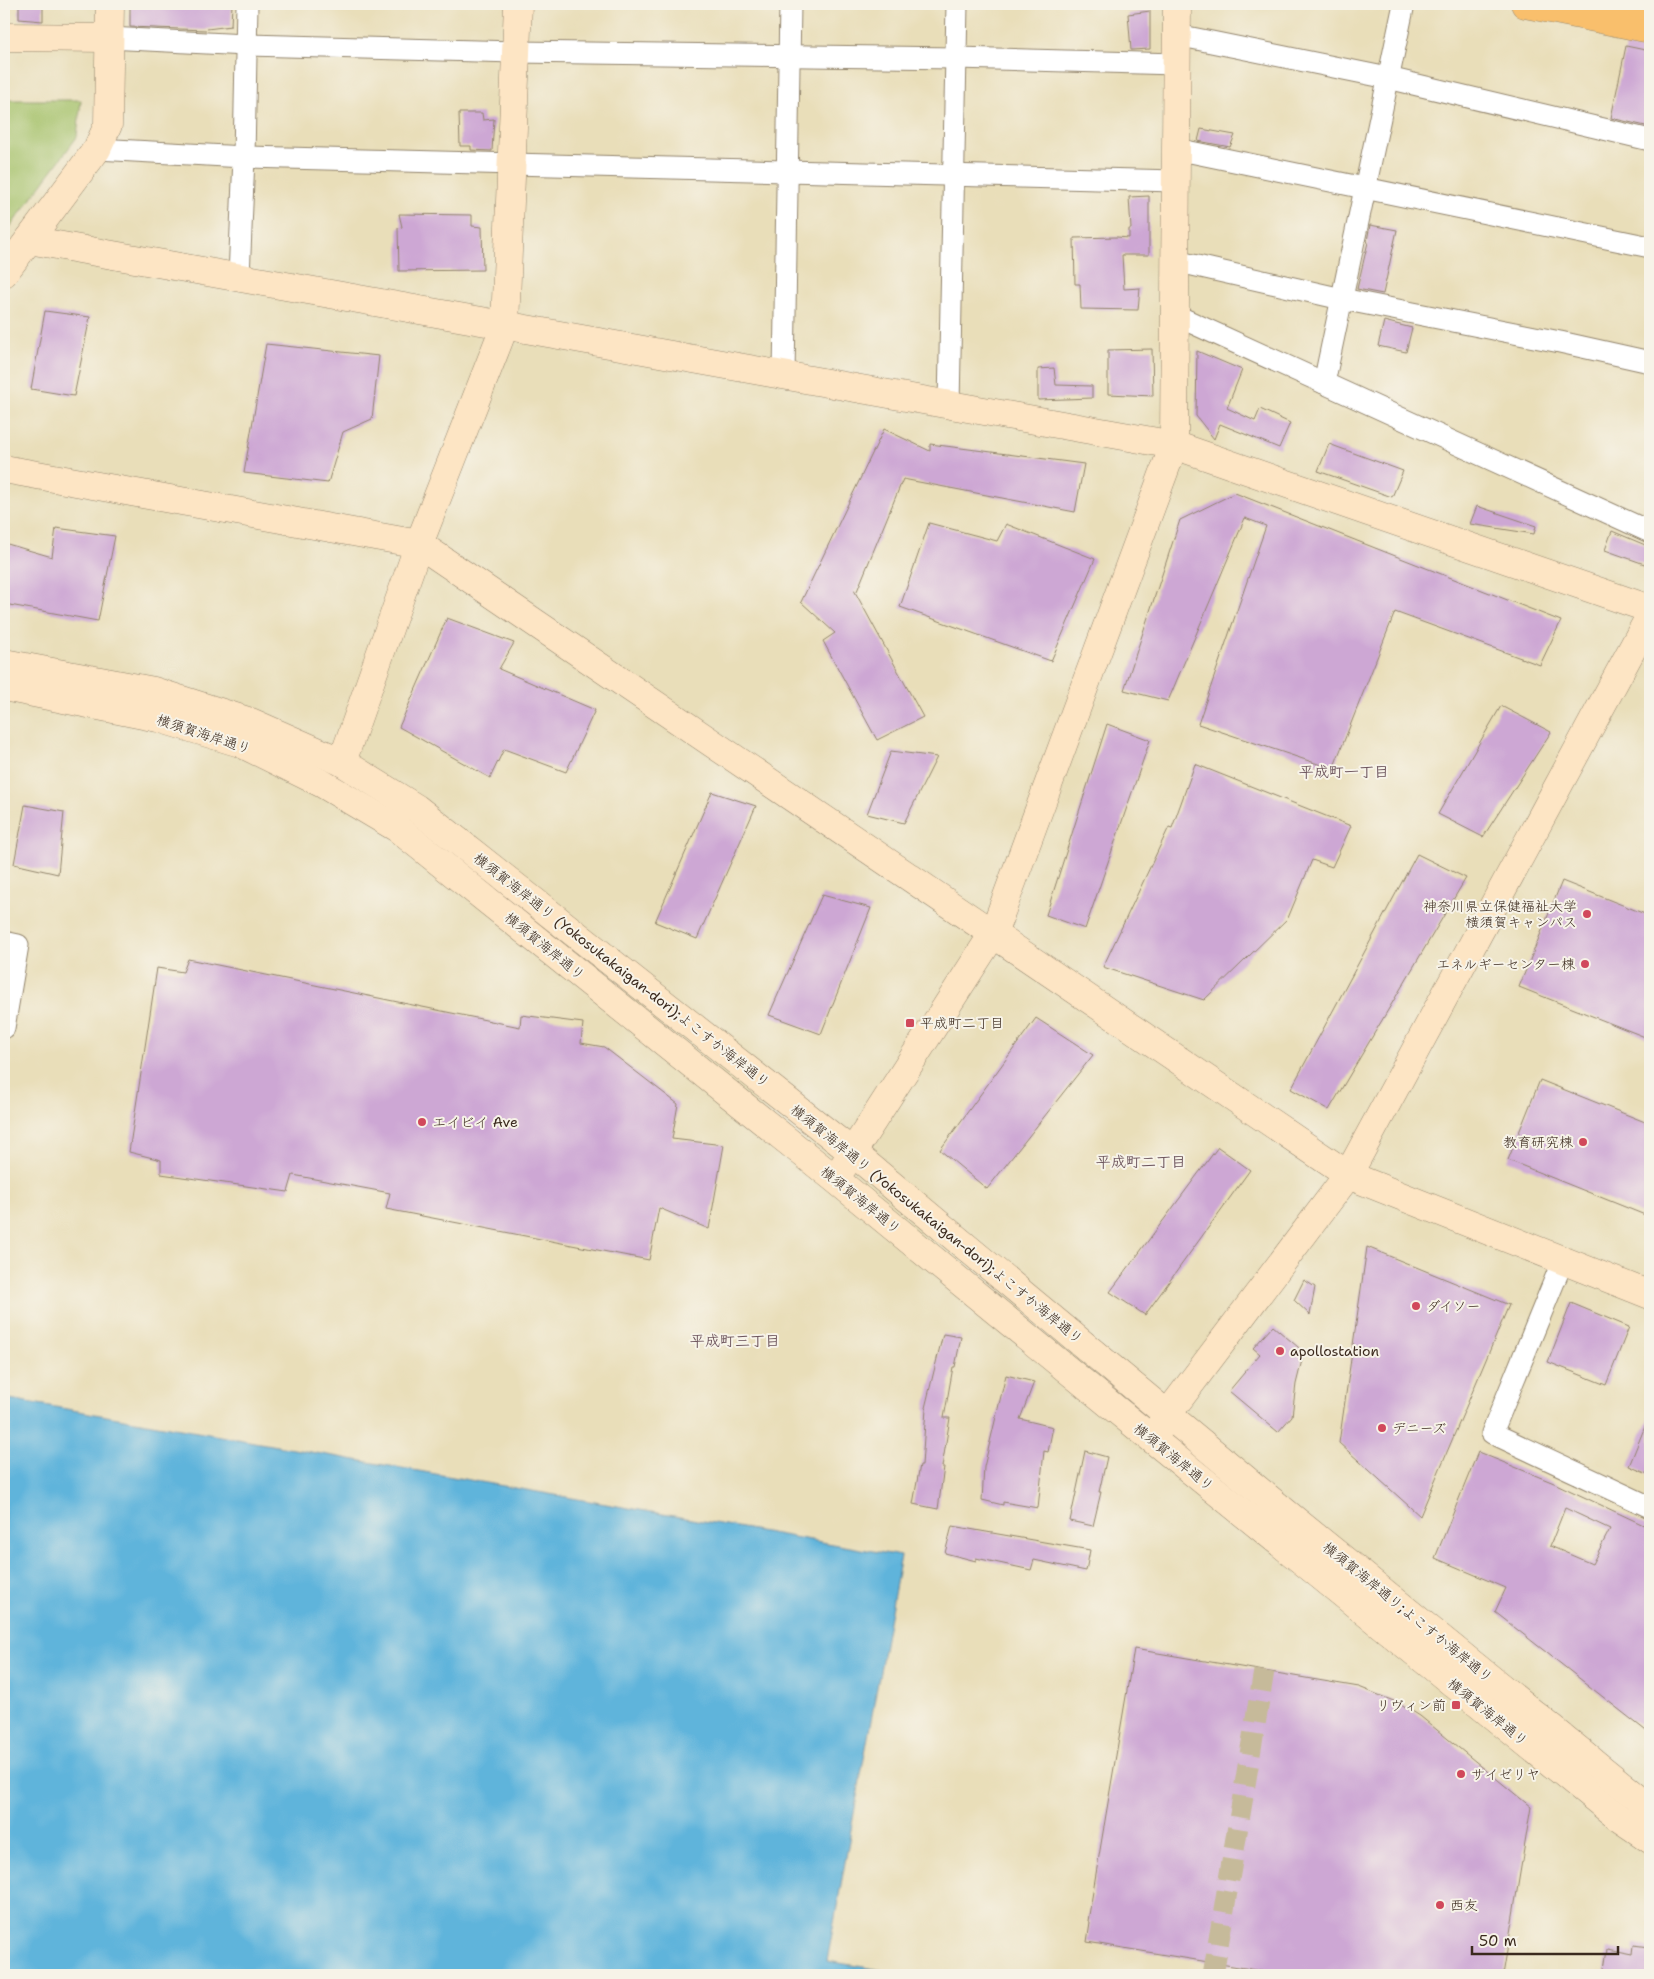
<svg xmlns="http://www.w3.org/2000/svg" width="1654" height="1979" font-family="'Shantell Sans','Klee One',sans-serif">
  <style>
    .green { fill: #a4c169; stroke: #707644 }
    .water { fill: #5fb4db; stroke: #4d6f7c }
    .building { fill: #cda7d4; fill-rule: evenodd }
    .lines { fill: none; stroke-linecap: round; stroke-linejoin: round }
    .street-tunnel { stroke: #c6ba9a; stroke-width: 21; stroke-dasharray: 21 11; stroke-linecap: butt }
    .street-casing { stroke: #92846c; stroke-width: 23 }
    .secondary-casing { stroke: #92846c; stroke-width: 29 }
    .highway-casing { stroke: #92846c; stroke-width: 29 }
    .street { stroke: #fff; stroke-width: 21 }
    .secondary { stroke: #fde5c4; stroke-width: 28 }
    .highway { stroke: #f9bf6c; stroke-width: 28 }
    .poi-dot { fill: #d1495b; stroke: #f7f3e8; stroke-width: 2 }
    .labels { text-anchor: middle; stroke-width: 4; stroke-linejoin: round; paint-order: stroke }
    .street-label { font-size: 14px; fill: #3b2a1e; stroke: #f7f3e8 }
    .poi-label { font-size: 14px; fill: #3b2a1e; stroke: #f7f3e8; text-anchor: start }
    .neighbourhood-label { font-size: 15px; font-weight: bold; fill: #6e565e; stroke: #f7f3e8 }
  </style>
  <rect width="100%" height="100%" fill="#f7f3e8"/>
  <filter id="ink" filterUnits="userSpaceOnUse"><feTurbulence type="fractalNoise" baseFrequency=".02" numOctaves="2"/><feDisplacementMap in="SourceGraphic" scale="10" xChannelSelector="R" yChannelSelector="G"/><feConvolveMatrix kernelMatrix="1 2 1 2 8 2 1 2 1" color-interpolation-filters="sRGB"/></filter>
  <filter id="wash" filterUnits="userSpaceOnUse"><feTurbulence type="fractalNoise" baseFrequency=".0096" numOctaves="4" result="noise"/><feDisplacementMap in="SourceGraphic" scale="20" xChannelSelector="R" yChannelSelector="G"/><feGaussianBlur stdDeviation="1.12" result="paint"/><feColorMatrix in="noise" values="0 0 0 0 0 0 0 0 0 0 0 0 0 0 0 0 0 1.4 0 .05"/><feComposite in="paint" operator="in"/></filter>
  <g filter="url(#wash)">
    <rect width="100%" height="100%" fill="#e9deb9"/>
    <path class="green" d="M 4,100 L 81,100 L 77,137 L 4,235 Z"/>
    <path class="water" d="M 4,1398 L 901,1556 L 827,1961 L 911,1975 L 4,1975 Z"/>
    <g id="blocks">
      <g class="building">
        <path d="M 19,4 L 43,4 L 43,21 L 19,19 Z"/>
        <path d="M 130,4 L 232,4 L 231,26 L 207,29 L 206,30 L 130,27 Z"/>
        <path d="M 1150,11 L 1150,49 L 1131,50 L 1128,14 Z"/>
        <path d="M 1626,46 L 1650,51 L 1650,127 L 1611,118 Z"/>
        <path d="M 459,113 L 482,113 L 483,120 L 494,119 L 492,151 L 471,150 L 471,146 L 460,146 Z"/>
        <path d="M 1201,129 L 1235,135 L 1230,147 L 1198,141 Z"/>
        <path d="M 1149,196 L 1149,255 L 1122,255 L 1124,289 L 1140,288 L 1138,310 L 1081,309 L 1080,284 L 1075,284 L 1074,238 L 1117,237 L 1129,238 L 1129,229 L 1131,229 L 1129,197 Z"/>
        <path d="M 399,214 L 472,215 L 472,226 L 482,227 L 483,270 L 399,271 L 398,228 L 402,227 Z"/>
        <path d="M 1370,225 L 1397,230 L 1383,294 L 1357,289 L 1368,242 L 1367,241 Z"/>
        <path d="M 45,311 L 90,317 L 74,396 L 31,389 Z"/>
        <path d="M 1384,321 L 1412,328 L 1406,352 L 1378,346 Z"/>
        <path d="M 266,344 L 379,356 L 372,419 L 343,432 L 328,483 L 244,473 Z"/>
        <path d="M 1152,349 L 1153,396 L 1108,394 L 1108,350 Z"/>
        <path d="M 1197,351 L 1242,370 L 1227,408 L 1255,421 L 1260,409 L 1290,423 L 1279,448 L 1220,424 L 1214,439 L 1196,416 Z"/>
        <path d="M 1054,368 L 1056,385 L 1092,386 L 1092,398 L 1038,400 L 1038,369 Z"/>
        <path d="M 884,429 L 930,451 L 930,444 L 1084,464 L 1075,512 L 903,479 L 857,591 L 854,590 L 923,717 L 877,740 L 823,641 L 835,633 L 801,602 Z"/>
        <path d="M 1329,444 L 1403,471 L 1392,497 L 1318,471 Z"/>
        <path d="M 1235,493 L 1561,621 L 1540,665 L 1395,612 L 1333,769 L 1198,724 L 1266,526 L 1245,518 L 1168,701 L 1124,690 L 1180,520 Z"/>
        <path d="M 1477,506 L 1536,526 L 1534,534 L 1470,524 Z"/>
        <path d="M 929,523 L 997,541 L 1006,524 L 1095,559 L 1051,661 L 900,607 Z"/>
        <path d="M 56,528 L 115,536 L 98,621 L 4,604 L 4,543 L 52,557 Z"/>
        <path d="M 1612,531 L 1650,547 L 1650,566 L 1605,550 Z"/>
        <path d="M 447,618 L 514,643 L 499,669 L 595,710 L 566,772 L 504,749 L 490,778 L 399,727 Z"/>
        <path d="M 1501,706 L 1551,732 L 1483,837 L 1438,814 Z"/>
        <path d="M 1107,724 L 1150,740 L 1085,929 L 1046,915 Z"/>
        <path d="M 891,751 L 937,757 L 904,823 L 867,814 Z"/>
        <path d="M 1195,764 L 1351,826 L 1332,867 L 1312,860 L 1288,918 L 1204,1000 L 1103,967 L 1169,827 L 1172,828 Z"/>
        <path d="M 712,792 L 756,806 L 697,939 L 655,922 Z"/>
        <path d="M 25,805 L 64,812 L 58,874 L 14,864 Z"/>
        <path d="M 1417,854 L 1466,878 L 1329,1110 L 1291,1089 Z"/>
        <path d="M 1562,881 L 1650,916 L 1650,1039 L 1519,987 Z"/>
        <path d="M 822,895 L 871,908 L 821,1034 L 769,1015 Z"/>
        <path d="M 188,959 L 520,1027 L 521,1015 L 583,1023 L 581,1043 L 604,1047 L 678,1104 L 672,1139 L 724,1145 L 709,1229 L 659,1208 L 649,1260 L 386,1209 L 390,1193 L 293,1175 L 288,1192 L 161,1174 L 161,1160 L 129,1152 L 157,968 L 183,972 Z"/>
        <path d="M 1036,1018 L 1093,1055 L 987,1189 L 940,1150 Z"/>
        <path d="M 1540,1080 L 1650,1124 L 1650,1217 L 1508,1160 Z"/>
        <path d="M 1218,1147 L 1250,1170 L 1145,1315 L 1110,1292 Z"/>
        <path d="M 1367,1247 L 1509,1305 L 1420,1516 L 1339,1443 Z"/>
        <path d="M 1304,1280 L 1315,1287 L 1310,1315 L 1294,1300 Z"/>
        <path d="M 1571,1303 L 1629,1327 L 1606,1385 L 1548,1362 Z"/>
        <path d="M 1273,1326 L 1304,1352 L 1296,1384 L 1292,1416 L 1278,1432 L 1229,1391 L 1260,1354 L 1253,1348 Z"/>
        <path d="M 943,1334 L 961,1337 L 955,1367 L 953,1367 L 944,1418 L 950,1418 L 942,1467 L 944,1467 L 938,1509 L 913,1504 L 920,1465 L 922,1465 L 926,1409 L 925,1408 Z"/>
        <path d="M 1006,1375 L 1034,1382 L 1020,1419 L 1053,1427 L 1048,1452 L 1044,1451 L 1038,1508 L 1003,1502 L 1003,1505 L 982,1500 L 984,1467 Z"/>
        <path d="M 1650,1414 L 1650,1475 L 1629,1466 Z"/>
        <path d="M 1085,1451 L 1107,1457 L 1099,1492 L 1101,1492 L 1093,1526 L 1070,1521 Z"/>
        <path d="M 1478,1452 L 1554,1483 L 1650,1528 L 1650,1734 L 1495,1612 L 1506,1588 L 1435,1558 ZM 1565,1508 L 1610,1529 L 1592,1564 L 1550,1546 Z"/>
        <path d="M 952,1526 L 1090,1550 L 1086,1571 L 1034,1560 L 1031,1570 L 976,1558 L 976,1561 L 945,1553 Z"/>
        <path d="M 1134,1649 L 1359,1687 L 1401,1704 L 1420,1716 L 1531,1807 L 1503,1975 L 1287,1975 L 1087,1942 L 1090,1922 L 1088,1921 Z"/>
        <path d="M 1634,1945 L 1650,1947 L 1650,1975 L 1603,1975 L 1607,1949 L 1633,1954 Z"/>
      </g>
    </g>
  </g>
  <g filter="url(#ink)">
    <use href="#blocks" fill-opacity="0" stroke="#92846c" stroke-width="1"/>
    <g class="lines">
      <path class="street-tunnel" d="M 1213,1975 L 1264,1671"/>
      <g class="street-casing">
        <g id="street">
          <path d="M 1177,35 L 1388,78 L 1650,140"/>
          <path d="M 108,38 L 246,45 L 516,52 L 956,58 L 1177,64"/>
          <path d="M 97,149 L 244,157 L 247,4"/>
          <path d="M 1176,149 L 1650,247"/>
          <path d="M 1175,261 L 1342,299 L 1560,342 L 1650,362"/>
          <path d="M 239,277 L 244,157 C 554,167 865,171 1176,181"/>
          <path d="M 1175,315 L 1650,532"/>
          <path d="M 784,375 L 790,4"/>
          <path d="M 1324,383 L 1404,4"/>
          <path d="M 949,405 L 957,4"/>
          <path d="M 4,942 L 18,945 L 4,1028"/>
          <path d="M 1563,1260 L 1492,1433 L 1650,1507"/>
        </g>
      </g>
      <g class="secondary-casing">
        <g id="secondary">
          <path d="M 4,37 L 108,38"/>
          <path d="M 29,240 L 1174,445 L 1650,609"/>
          <path d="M 4,273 L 97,149 L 108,125 L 110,4"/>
          <path d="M 4,469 L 419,544 L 1348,1175 L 1650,1295"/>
          <path d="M 4,663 L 154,691 L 251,722 L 342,762 L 416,808 L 852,1152 L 1280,1508 L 1650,1808"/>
          <path d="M 4,687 L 158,718 L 240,743 L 323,784 L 397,828 L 835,1179 L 1152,1439 L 1619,1818 L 1650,1839"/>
          <path d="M 342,762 L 419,544 L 505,325 L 518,4"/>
          <path d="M 843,1167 L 993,934 L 1174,445 L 1177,4"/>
          <path d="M 1158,1430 L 1167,1415 L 1348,1175 L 1650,616"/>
        </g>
      </g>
      <g class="highway-casing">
        <g id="highway">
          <path d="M 1525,4 L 1650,29"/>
          <path d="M 1635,4 L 1650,7"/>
        </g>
      </g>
      <use href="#street" class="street"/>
      <use href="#secondary" class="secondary"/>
      <use href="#highway" class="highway"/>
    </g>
  </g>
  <g class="poi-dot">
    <circle cx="1587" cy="914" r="5"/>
    <circle cx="1585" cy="964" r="5"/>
    <rect x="905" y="1018" width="10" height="10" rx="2.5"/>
    <circle cx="422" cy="1122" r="5"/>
    <circle cx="1583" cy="1142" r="5"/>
    <circle cx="1416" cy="1306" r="5"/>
    <circle cx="1280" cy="1351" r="5"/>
    <circle cx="1382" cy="1428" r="5"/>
    <rect x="1451" y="1700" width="10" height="10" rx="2.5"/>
    <circle cx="1461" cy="1774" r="5"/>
    <circle cx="1440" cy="1905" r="5"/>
  </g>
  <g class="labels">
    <g class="street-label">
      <text transform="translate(204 734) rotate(18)" y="5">横須賀海岸通り</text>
      <text transform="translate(545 946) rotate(39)" y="5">横須賀海岸通り</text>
      <text transform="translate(622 970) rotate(38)" y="5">横須賀海岸通り (Yokosukakaigan-dori);よこすか海岸通り</text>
      <text transform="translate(861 1200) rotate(39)" y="5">横須賀海岸通り</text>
      <text transform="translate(937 1224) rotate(39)" y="5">横須賀海岸通り (Yokosukakaigan-dori);よこすか海岸通り</text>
      <text transform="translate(1174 1457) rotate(39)" y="5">横須賀海岸通り</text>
      <text transform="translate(1408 1612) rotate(39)" y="5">横須賀海岸通り;よこすか海岸通り</text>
      <text transform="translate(1488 1712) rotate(39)" y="5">横須賀海岸通り</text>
    </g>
    <g class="poi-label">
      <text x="1577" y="911" text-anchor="end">神奈川県立保健福祉大学<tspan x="1577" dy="16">横須賀キャンパス</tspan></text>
      <text x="1575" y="969" text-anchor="end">エネルギーセンター棟</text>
      <text x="920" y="1028">平成町二丁目</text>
      <text x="432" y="1127">エイビイ Ave</text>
      <text x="1573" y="1147" text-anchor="end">教育研究棟</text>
      <text x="1426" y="1311">ダイソー</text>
      <text x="1290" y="1356">apollostation</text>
      <text x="1392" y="1433">デニーズ</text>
      <text x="1446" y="1710" text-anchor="end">リヴィン前</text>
      <text x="1471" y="1779">サイゼリヤ</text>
      <text x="1450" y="1910">西友</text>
    </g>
    <g class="neighbourhood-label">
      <text x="1344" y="777">平成町一丁目</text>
      <text x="1141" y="1167">平成町二丁目</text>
      <text x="735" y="1346">平成町三丁目</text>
    </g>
  </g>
  <rect width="1654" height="1979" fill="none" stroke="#f7f3e8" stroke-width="20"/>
  <path d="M1472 1946v8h146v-8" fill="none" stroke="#3b2a1e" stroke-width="2.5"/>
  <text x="1479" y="1946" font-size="15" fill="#3b2a1e" stroke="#f7f3e8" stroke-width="4" paint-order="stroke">50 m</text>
</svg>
